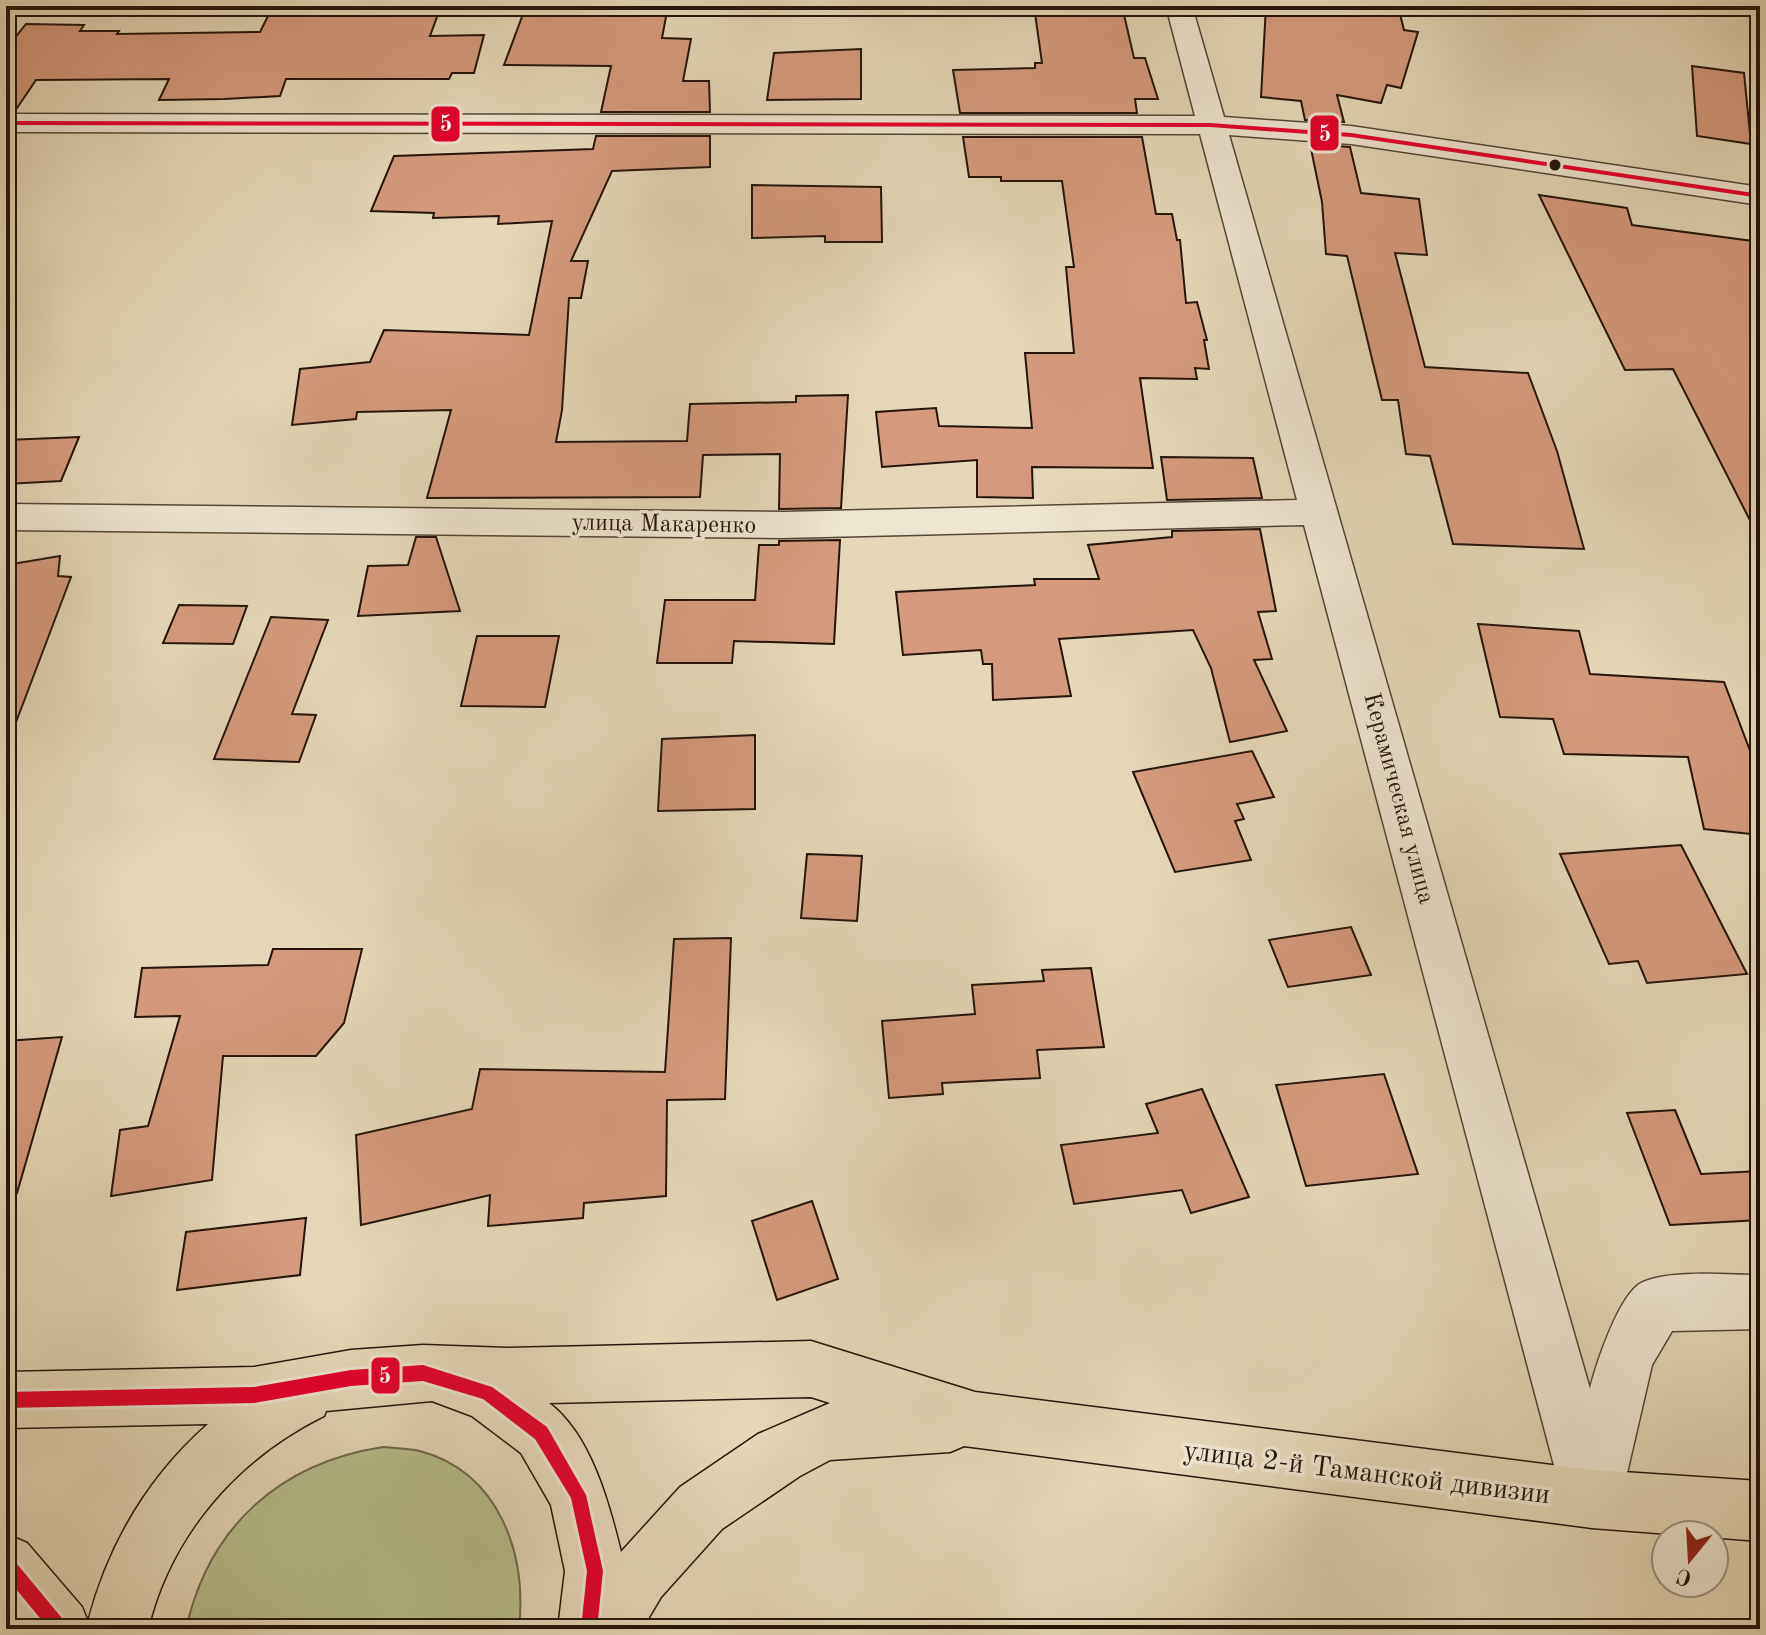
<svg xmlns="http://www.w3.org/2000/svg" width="1766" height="1635" font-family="'Old Standard TT',serif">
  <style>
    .green { fill: #b7bd8c; stroke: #6e684c; stroke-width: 2 }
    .building { fill: #d59a7d; stroke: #24140b; stroke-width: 2 }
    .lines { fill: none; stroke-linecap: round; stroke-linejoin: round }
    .minor-casing { stroke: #544536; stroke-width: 3 }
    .major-casing { stroke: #24140b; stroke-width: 3 }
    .minor { fill: #eee5d0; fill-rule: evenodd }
    .major { fill: #e5d7b7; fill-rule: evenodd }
    .bus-1-casing { stroke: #eee5d0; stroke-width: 6 }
    .bus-1 { fill: #e4002b; fill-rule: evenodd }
    .bus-dot { fill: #24140b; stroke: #eee5d0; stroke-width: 3 }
    .labels { text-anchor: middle; stroke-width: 7; stroke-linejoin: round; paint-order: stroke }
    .street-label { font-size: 24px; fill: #24140b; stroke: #eee5d0 }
    .near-street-label { font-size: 28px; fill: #24140b; stroke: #eee5d0 }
    .line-badge { stroke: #eee5d0; stroke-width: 3 }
    .badge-label { font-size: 22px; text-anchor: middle; font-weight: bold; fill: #fff }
  </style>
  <rect width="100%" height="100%" fill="#e5d7b7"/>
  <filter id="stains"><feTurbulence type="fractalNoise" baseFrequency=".0025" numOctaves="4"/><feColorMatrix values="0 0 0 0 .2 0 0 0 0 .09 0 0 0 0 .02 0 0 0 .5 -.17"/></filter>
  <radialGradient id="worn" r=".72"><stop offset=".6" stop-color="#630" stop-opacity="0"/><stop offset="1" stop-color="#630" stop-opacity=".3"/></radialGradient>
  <path class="green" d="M 383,1447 C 395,1448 408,1448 420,1451 C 500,1473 527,1554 519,1629 L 186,1629 C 209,1526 280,1463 383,1447 Z"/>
  <g class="building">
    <path d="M 311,6 L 441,6 L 430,36 L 484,35 L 474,73 L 452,73 L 449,79 L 286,79 L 280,96 L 225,99 L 159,100 L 169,79 L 36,80 L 15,111 L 6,111 L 6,49 L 26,24 L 84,25 L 80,31 L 119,31 L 117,34 L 260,32 L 269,14 L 307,14 Z"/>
    <path d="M 526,6 L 668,6 L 662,38 L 691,39 L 683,81 L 709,81 L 710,112 L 601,112 L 611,66 L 504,65 Z"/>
    <path d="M 1034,6 L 1122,6 L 1134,58 L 1145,58 L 1158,99 L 1135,99 L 1137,113 L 960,113 L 953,70 L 1035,68 L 1035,63 L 1042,63 Z"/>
    <path d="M 1266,6 L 1398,6 L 1404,30 L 1418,32 L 1401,88 L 1387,85 L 1381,103 L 1337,95 L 1344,122 L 1305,120 L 1301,101 L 1261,97 Z"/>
    <path d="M 861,49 L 861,99 L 767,100 L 774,53 Z"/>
    <path d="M 1692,66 L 1744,73 L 1751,144 L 1697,136 Z"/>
    <path d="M 596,136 L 710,136 L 710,167 L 612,171 L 571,261 L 588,261 L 581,298 L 569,298 L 562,410 L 556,442 L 687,441 L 690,404 L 796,402 L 796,396 L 848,395 L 841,508 L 779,509 L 780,454 L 703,455 L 700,497 L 427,498 L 451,410 L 357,412 L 356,419 L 292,425 L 300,369 L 370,362 L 384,330 L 529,335 L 552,221 L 498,224 L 499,216 L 433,218 L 434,213 L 371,211 L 394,156 L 593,149 Z"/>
    <path d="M 963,137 L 1142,137 L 1156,214 L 1172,214 L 1177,240 L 1180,240 L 1186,303 L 1197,302 L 1207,340 L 1204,340 L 1209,369 L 1195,368 L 1197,379 L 1140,378 L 1153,468 L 1032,467 L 1033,498 L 977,497 L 977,460 L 882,467 L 876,412 L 936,408 L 939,426 L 1032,428 L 1025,353 L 1074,353 L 1066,267 L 1074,267 L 1062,181 L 1001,181 L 1001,177 L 969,177 Z"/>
    <path d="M 1310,144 L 1350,147 L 1361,193 L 1419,199 L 1427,255 L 1395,253 L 1425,367 L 1528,373 L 1557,451 L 1584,549 L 1453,544 L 1430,456 L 1406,454 L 1398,400 L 1382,400 L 1347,256 L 1326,254 L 1322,202 Z"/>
    <path d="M 752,185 L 881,187 L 882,242 L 825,242 L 825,236 L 752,238 Z"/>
    <path d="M 1539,195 L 1627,208 L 1632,225 L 1760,242 L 1760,540 L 1673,369 L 1625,370 Z"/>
    <path d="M 79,437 L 61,481 L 6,484 L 6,440 Z"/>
    <path d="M 1161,457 L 1253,458 L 1262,498 L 1167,500 Z"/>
    <path d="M 1260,529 L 1276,611 L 1258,612 L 1272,659 L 1254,660 L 1287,731 L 1230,742 L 1211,668 L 1193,630 L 1059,639 L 1071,696 L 993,700 L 992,664 L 983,664 L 981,650 L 903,655 L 896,592 L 1035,585 L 1034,579 L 1099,579 L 1088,545 L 1172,537 L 1172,531 Z"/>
    <path d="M 416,537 L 436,537 L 460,611 L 358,616 L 368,566 L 408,565 Z"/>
    <path d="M 840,540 L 834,644 L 734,641 L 732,663 L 657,663 L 665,600 L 755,600 L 759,545 L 779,545 L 779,541 Z"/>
    <path d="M 60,556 L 58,576 L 71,577 L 10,738 L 6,738 L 6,565 Z"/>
    <path d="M 179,605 L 247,606 L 233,644 L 163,643 Z"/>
    <path d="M 271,617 L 328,620 L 292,714 L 316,715 L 299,762 L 214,759 Z"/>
    <path d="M 1478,624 L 1579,631 L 1590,674 L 1724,682 L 1760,777 L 1760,835 L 1704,829 L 1688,757 L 1564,754 L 1553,719 L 1500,717 Z"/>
    <path d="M 477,636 L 559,636 L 545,707 L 461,706 Z"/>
    <path d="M 755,735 L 755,809 L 658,811 L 662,739 Z"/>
    <path d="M 1252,751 L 1274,797 L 1237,804 L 1244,819 L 1235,821 L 1251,860 L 1175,872 L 1133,772 Z"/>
    <path d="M 1681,845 L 1747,974 L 1647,983 L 1638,961 L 1609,964 L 1560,854 Z"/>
    <path d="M 807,854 L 862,856 L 857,921 L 801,918 Z"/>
    <path d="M 1351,927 L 1371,975 L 1288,987 L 1269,940 Z"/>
    <path d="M 731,938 L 725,1099 L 667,1100 L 666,1196 L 584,1203 L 583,1218 L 488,1226 L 490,1195 L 361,1225 L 356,1135 L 472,1109 L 480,1069 L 665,1072 L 674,939 Z"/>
    <path d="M 273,949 L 362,949 L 344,1023 L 316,1056 L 223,1056 L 212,1180 L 111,1196 L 120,1130 L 148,1126 L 180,1016 L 135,1017 L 142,968 L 268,965 Z"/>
    <path d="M 1091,968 L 1104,1047 L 1037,1050 L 1040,1078 L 942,1083 L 943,1094 L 889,1098 L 882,1021 L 975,1014 L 972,985 L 1044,981 L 1042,970 Z"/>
    <path d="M 62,1037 L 17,1193 L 6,1191 L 6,1041 Z"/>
    <path d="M 1384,1074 L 1418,1174 L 1306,1186 L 1276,1085 Z"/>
    <path d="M 1202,1089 L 1249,1197 L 1191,1213 L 1182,1190 L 1074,1204 L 1061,1145 L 1158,1133 L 1146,1104 Z"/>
    <path d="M 1675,1110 L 1701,1174 L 1760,1171 L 1760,1220 L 1670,1225 L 1627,1113 Z"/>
    <path d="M 812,1201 L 838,1279 L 777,1300 L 752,1221 Z"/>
    <path d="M 306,1218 L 300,1275 L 177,1290 L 186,1232 Z"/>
  </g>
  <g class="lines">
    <g class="minor-casing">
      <path id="minor" d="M 1166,6 L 1192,6 L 1224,117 L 1351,126 L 1760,187 L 1760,205 L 1351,144 L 1229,135 L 1590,1389 C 1596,1364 1619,1295 1641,1283 C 1668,1269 1729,1275 1760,1275 L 1760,1329 L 1672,1331 L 1652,1365 L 1621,1499 L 1613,1520 L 1592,1528 L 1571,1520 L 1563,1499 L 1304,525 L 783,538 L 6,530 L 6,504 L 783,512 L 1297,500 L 1200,134 L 6,132 L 6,114 L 1195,116 Z"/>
    </g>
    <g class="major-casing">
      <path id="major" d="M 811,1341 L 975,1392 L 1592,1470 L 1760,1481 L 1760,1541 L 1592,1528 L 964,1446 L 950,1452 L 830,1460 L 800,1476 L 722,1529 L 661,1597 L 642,1629 L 558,1629 L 565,1571 L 551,1505 L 521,1453 L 472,1416 L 432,1401 L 326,1411 L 324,1416 C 237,1459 171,1534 148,1629 L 20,1629 L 6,1612 L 6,1534 L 27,1543 L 82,1607 L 88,1622 C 108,1545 148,1477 208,1424 L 6,1428 L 6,1372 L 254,1367 L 351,1350 L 423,1345 L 507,1348 ZM 811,1397 L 830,1403 L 758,1434 L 680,1487 L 621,1552 C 609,1503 591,1435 549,1403 Z"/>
    </g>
    <use href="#minor" class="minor"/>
    <use href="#major" class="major"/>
    <g class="bus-1-casing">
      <g id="bus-1">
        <path d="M 6,121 L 1210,123 L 1351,133 L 1760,194 L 1760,198 L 1351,137 L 1210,127 L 6,125 Z"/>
        <path d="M 423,1365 L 492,1387 L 547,1427 L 586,1495 L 603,1571 L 597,1629 L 581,1629 L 587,1571 L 571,1498 L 535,1439 L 483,1399 L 423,1381 L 351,1386 L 254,1403 L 6,1408 L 6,1392 L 254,1387 L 351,1370 Z"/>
        <path d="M 6,1556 L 12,1558 L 66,1623 L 68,1629 L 49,1629 L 6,1577 Z"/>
      </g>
    </g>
    <use href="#bus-1" class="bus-1"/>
  </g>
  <circle class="bus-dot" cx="1555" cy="165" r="7"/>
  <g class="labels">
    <g class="street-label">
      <text transform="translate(664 523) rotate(1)" y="8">улица Макаренко</text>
      <text transform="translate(1400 798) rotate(75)" y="8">Керамическая улица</text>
    </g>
    <g class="near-street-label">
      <text transform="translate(1367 1471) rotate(7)" y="10">улица 2-й Таманской дивизии</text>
    </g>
  </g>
  <g class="line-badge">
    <rect x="430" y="105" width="31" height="38" rx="8" fill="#e4002b"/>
    <rect x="1309" y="114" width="31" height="38" rx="8" fill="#e4002b"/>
    <rect x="370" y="1356" width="31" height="39" rx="8" fill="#e4002b"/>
  </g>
  <g class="badge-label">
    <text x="446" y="131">5</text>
    <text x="1325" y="141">5</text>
    <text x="385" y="1383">5</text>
  </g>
  <rect width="1766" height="1635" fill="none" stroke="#e5d7b7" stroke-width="32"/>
  <rect x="8" y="8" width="1750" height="1619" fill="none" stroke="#24140b" stroke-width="4"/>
  <rect x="16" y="16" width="1734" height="1603" fill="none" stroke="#24140b" stroke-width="2"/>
  <g transform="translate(1690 1559) rotate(198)"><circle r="38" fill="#eee5d0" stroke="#9d9181" stroke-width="2"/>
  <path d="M0-6L14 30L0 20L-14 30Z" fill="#8f2418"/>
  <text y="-12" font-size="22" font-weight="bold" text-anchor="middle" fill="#24140b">С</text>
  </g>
  <rect width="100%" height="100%" filter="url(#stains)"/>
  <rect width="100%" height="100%" fill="url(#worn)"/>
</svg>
